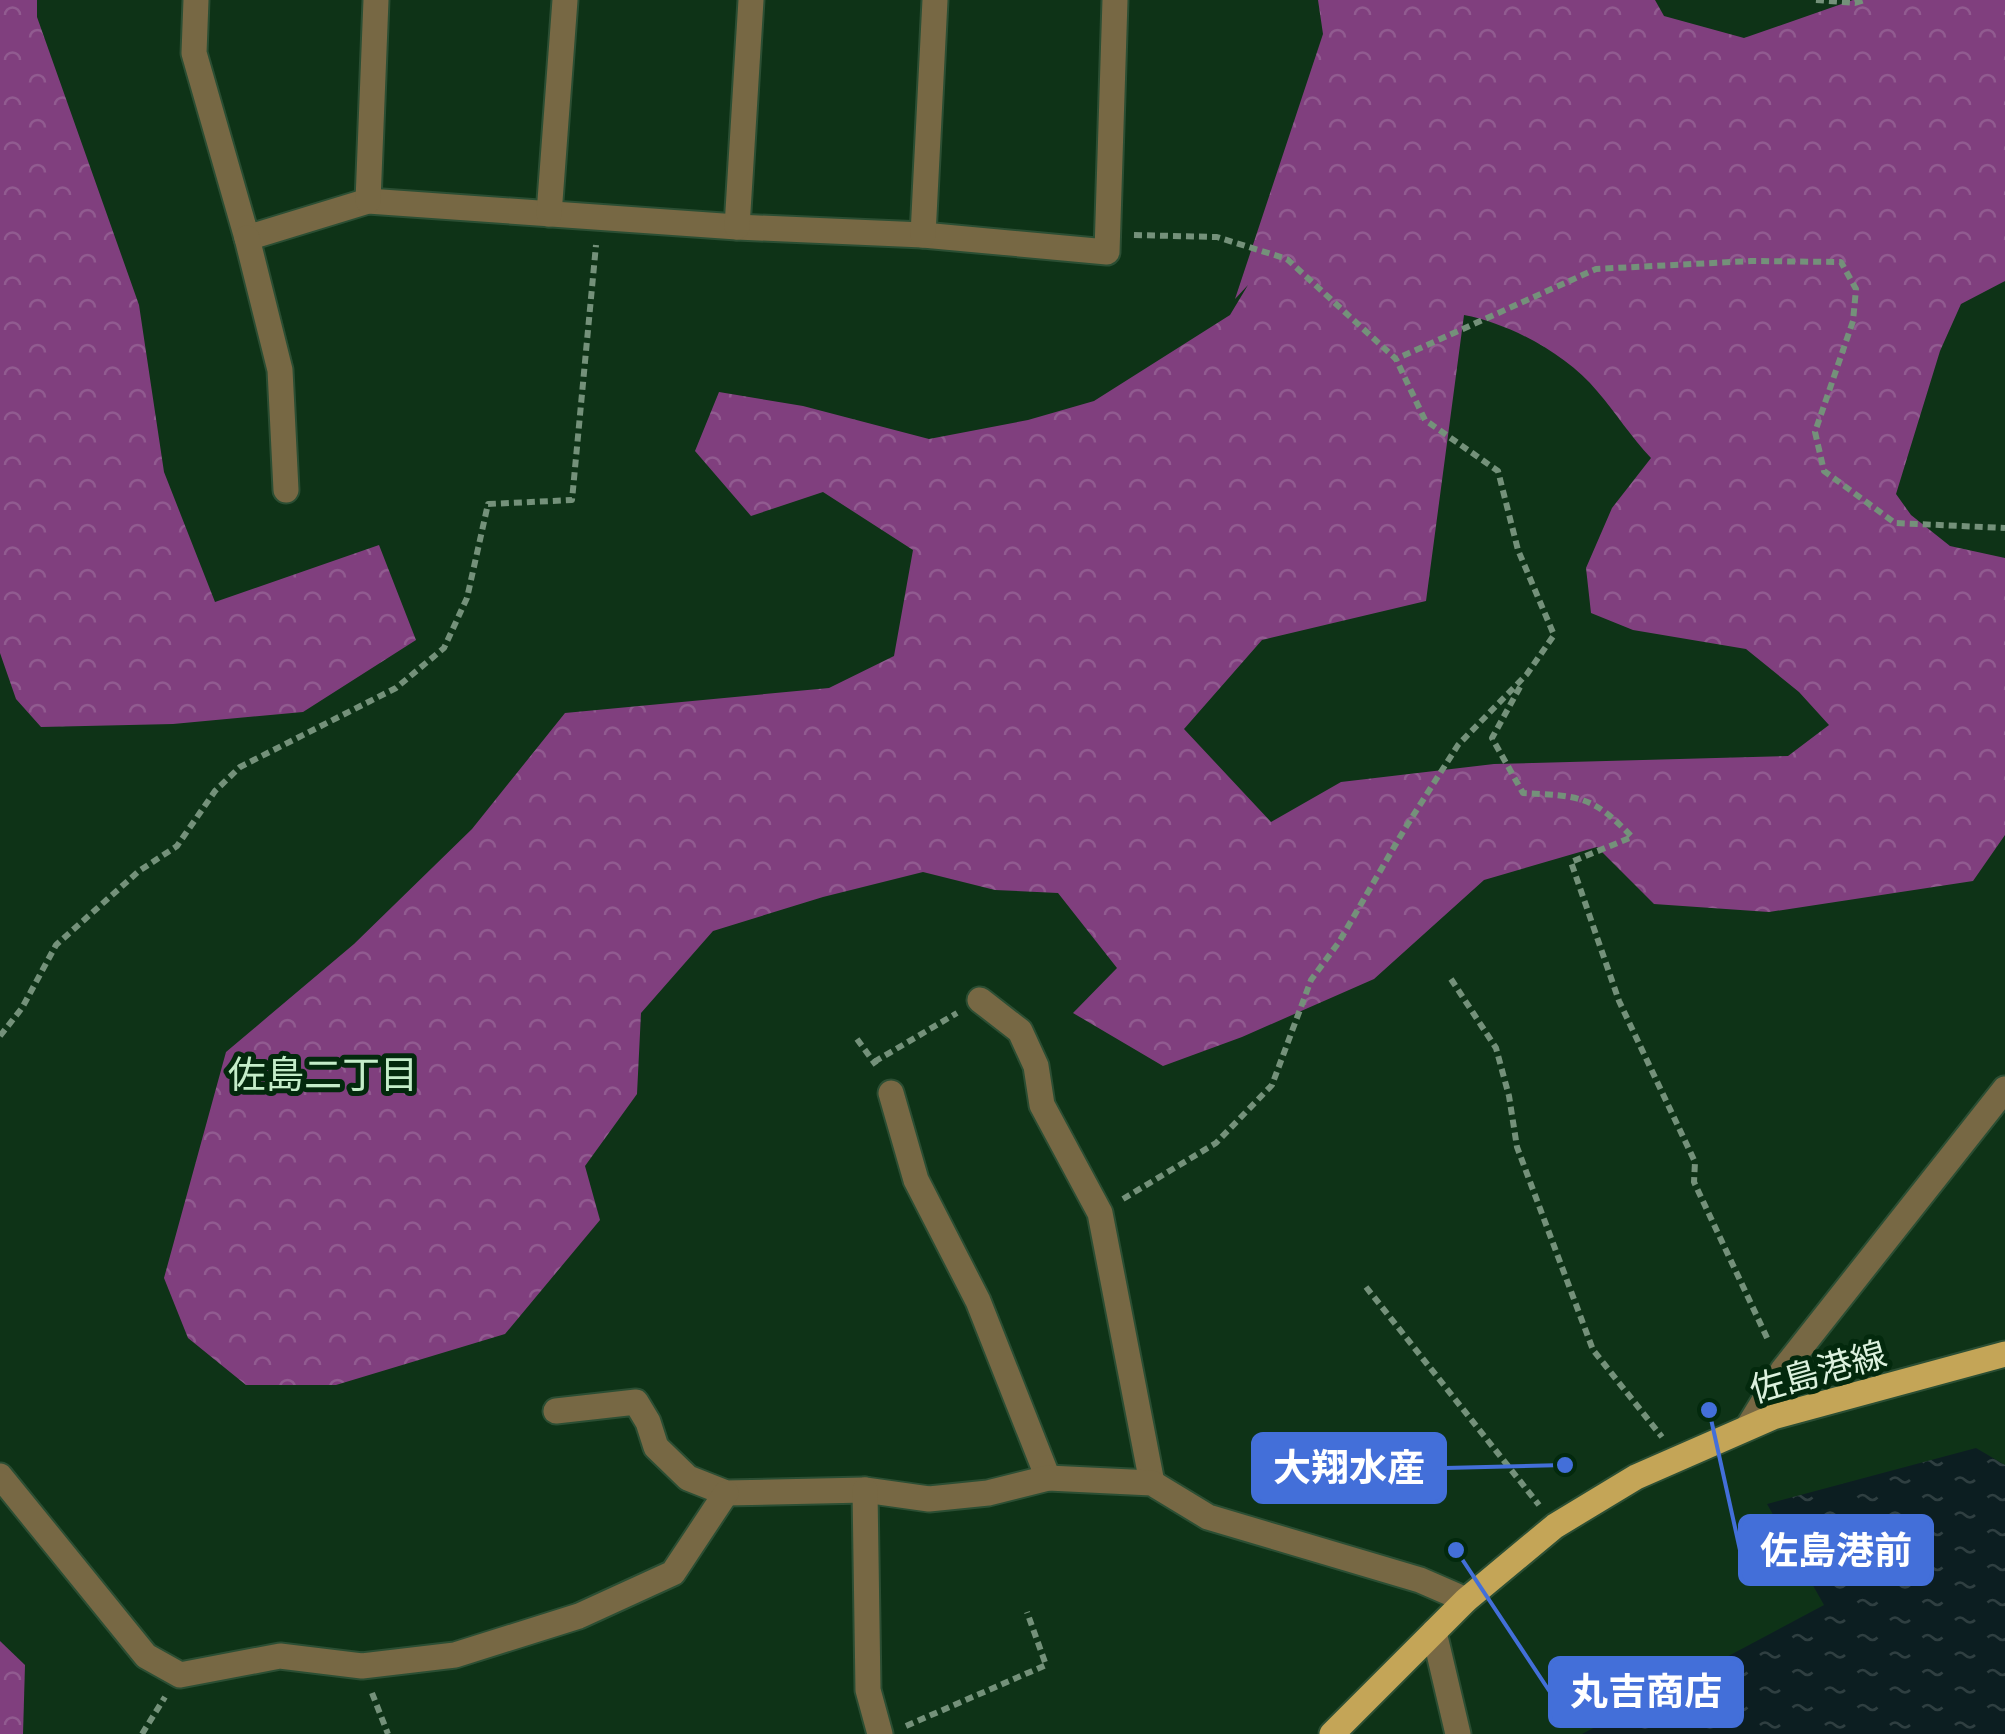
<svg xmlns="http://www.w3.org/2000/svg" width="2005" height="1734" font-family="Arial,'Noto Sans JP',sans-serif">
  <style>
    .forest { fill: url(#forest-crowns); fill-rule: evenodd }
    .water { fill: url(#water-ripples) }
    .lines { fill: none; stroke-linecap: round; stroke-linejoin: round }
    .minor-casing { stroke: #2b4e33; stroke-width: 29 }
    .major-casing { stroke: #2b4e33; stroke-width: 29 }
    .path { stroke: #74917a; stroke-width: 6; stroke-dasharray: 8 5; stroke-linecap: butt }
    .minor { stroke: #776844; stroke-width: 25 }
    .major { stroke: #c4a557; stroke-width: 25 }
    .labels { text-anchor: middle; stroke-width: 10; stroke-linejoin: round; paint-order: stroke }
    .street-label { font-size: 35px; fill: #dcf1de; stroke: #03290d }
    .neighbourhood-label { font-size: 38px; fill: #c4edc9; stroke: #03290d }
    .leader { fill: none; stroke: #436fd9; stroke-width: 4 }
    .callout-dot { fill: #436fd9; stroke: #03290d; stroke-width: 4 }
    .callout { fill: #436fd9; stroke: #436fd9; stroke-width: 4 }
    .callout-label { font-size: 38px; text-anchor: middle; font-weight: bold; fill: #fff }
  </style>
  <defs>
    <pattern id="forest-crowns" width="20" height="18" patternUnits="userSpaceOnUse" patternTransform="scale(2.5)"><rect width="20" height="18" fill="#803f7e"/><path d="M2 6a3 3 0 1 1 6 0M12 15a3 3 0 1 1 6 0" fill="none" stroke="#915b90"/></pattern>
    <pattern id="water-ripples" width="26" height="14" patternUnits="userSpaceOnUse" patternTransform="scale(2.5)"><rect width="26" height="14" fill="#0c1e21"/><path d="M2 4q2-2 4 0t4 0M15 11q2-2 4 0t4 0" fill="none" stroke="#2f3f41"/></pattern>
  </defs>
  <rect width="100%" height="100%" fill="#0e3317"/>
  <g class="forest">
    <path d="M 0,0 L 37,0 L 37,17 L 139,305 L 164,472 L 215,602 L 379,545 L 416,640 L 303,712 L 173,724 L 41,727 L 16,699 L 0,653 Z"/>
    <path d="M 1318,0 L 1655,0 L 1664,16 L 1744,38 L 1853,0 L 2005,0 L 2005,281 L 1961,304 L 1940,351 L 1896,494 L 1911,515 L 1950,546 L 2005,558 L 2005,835 L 1973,881 L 1769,912 L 1654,904 L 1597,847 L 1484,880 L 1374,979 L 1242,1037 L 1163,1066 L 1073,1013 L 1117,968 L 1058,893 L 995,890 L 923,872 L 823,897 L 713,931 L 641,1013 L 637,1094 L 585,1166 L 600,1220 L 505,1334 L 336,1385 L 246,1385 L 188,1338 L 164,1278 L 226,1052 L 354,944 L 472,829 L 565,713 L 829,688 L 894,656 L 913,550 L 823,492 L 751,516 L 695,451 L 719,392 L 803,406 L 929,439 L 1028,420 L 1094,401 L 1230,315 L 1248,285 L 1235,299 L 1323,34 ZM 1464,315 C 1511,324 1566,354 1597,391 C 1616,413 1631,437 1651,458 L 1612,508 L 1586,568 L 1591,613 L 1633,630 L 1746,649 L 1799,692 L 1829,725 L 1788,756 L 1494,764 L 1341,782 L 1271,822 L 1184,729 L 1262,640 L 1426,601 Z"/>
    <path d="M 0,1641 L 25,1665 L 23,1734 L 0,1734 Z"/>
  </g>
  <path class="water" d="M 1976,1448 L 2005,1465 L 2005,1734 L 1582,1734 L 1824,1605 L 1767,1504 Z"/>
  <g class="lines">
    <g class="minor-casing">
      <g id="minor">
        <path d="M 196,0 L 194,53 L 247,238 L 368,201 L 737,227 L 923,235 L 1107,252 L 1115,0"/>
        <path d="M 368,201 L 376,0"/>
        <path d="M 549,214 L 565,0"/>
        <path d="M 737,227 L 751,0"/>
        <path d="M 923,235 L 935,0"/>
        <path d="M 247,238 L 280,370 L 286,490"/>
        <path d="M 980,1000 L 1020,1031 L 1036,1066 L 1042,1105 L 1100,1213 L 1152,1483"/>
        <path d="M 891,1093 L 916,1180 L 978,1301 L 1048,1478"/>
        <path d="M 556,1411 L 636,1402 L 648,1422 L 656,1447 L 688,1478 L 726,1493 L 865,1490 L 929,1499 L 988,1493 L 1048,1478 L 1152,1483 L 1208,1517 L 1420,1580 L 1466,1600"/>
        <path d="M 1748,1427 L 1783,1370 L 2005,1089"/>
        <path d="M 0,1476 L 146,1656 L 180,1675 L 280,1656 L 362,1666 L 455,1655 L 579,1616 L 673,1573 L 726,1493"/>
        <path d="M 865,1490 L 868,1690 L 880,1734"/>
        <path d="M 1434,1632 L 1458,1734"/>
      </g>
    </g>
    <g class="major-casing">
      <path id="major" d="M 1332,1734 L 1466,1600 L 1555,1526 L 1636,1477 L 1773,1417 L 2005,1354"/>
    </g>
    <g class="path">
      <path d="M 1816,0 L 1855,3 L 1865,0"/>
      <path d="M 1134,235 L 1217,237 L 1287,259 L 1396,359 L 1596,269 L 1751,261 L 1841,262 L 1856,289 L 1853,321 L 1815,432 L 1824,471 L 1895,523 L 2005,528"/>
      <path d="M 1520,687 L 1492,738 L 1523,793 C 1579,796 1592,795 1632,837 L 1571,862 L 1619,1001 L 1695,1162 L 1694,1182 L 1769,1342"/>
      <path d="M 1451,979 L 1496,1048 L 1509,1096 L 1517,1147 L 1593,1350 L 1662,1437"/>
      <path d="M 0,1036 L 22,1008 L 56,945 L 139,871 L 177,846 L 215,791 L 240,767 L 396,688 L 444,648 L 467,598 L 488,504 L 572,500 L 596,245"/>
      <path d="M 857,1039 L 876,1065"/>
      <path d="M 874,1062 L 957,1013"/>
      <path d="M 1123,1199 L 1216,1143 L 1272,1085 L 1311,980 L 1339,942 L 1404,830 L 1458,745 L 1527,674 L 1554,635 L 1518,550 L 1498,471 L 1425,420 L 1396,359"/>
      <path d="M 1366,1287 L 1539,1505"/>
      <path d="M 372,1693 L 388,1734"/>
      <path d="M 906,1726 L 1046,1665 L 1027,1612"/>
      <path d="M 142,1734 L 165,1697"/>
    </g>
    <use href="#minor" class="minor"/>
    <use href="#major" class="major"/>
  </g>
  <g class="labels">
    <g class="street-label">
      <text transform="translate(1818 1372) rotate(-16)" y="12">佐島港線</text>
    </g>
    <g class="neighbourhood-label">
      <text x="323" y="1088">佐島二丁目</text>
    </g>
  </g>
  <path class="leader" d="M1565 1465L1445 1468M1709 1410L1740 1550M1456 1550L1550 1692"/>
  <g class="callout-dot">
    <circle cx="1565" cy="1465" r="10"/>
    <circle cx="1709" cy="1410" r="10"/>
    <circle cx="1456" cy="1550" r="10"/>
  </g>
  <g class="callout">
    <rect x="1253" y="1434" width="192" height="68" rx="10"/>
    <rect x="1740" y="1516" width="192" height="68" rx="10"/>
    <rect x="1550" y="1658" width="192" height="68" rx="10"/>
  </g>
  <g class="callout-label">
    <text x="1349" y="1481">大翔水産</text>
    <text x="1836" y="1564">佐島港前</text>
    <text x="1646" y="1705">丸吉商店</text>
  </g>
</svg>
